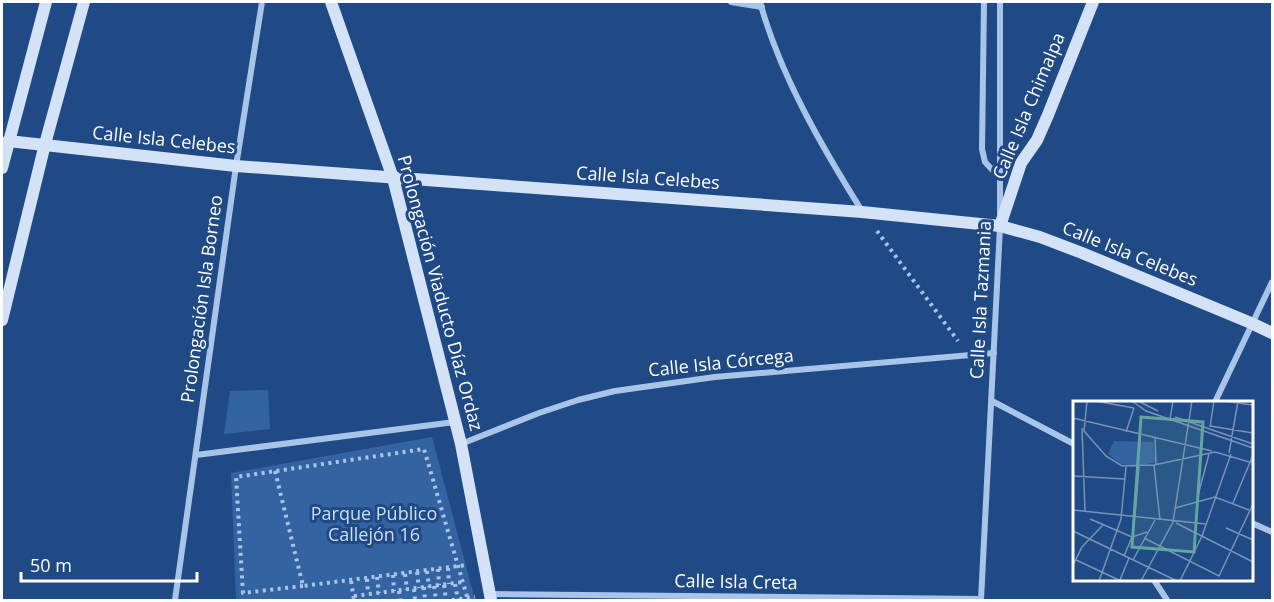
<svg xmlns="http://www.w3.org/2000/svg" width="1274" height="602" font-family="'Open Sans',sans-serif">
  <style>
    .green { fill: #3463a2 }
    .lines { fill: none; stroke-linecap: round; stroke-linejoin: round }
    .path { stroke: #a8c4e9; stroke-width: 4; stroke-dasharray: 3 4.5; stroke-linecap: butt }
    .street { stroke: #a8c4e9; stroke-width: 6 }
    .secondary { stroke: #d3e2f7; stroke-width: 12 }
    .labels { text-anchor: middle; stroke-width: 6; stroke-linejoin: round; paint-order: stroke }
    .street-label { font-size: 18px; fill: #fff; stroke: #204a85 }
    .park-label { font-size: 18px; fill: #cddff7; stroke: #204a85 }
    .inset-road { fill: none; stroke: #7992b6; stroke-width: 1.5 }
    .view { fill: #63a6a1; fill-opacity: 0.15; stroke: #63a6a1; stroke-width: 3 }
    .inset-edge { fill: none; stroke: #fff; stroke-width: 3 }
  </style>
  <rect width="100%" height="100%" fill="#204a85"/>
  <g class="green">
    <path d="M 268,390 L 270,429 L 224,434 L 230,391 Z"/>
    <path d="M 432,437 L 475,600 L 236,600 L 231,473 Z"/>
  </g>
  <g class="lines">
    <g class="path">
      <path d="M 877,231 L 958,341"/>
      <path d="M 275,471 L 303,586 L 466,565"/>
      <path d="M 448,568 L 449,584"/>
      <path d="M 438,569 L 439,585"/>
      <path d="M 427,571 L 429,587"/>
      <path d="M 417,572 L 419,588"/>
      <path d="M 405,574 L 407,590"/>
      <path d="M 393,575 L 394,591"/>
      <path d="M 377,577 L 379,593"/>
      <path d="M 367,579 L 368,594"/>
      <path d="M 351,581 L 354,600"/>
      <path d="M 455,584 L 458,600"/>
      <path d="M 444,585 L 446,600"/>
      <path d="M 303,586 L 243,593 L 236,477 L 424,449 L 468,600"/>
      <path d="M 434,586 L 436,600"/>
      <path d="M 424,587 L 425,600"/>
      <path d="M 414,589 L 415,600"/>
      <path d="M 399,591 L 400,600"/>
      <path d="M 354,596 L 463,582"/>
      <path d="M 452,600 L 475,597"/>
    </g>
    <g class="street">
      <path d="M 731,2 L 762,7"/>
      <path d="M 760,2 C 780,75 822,147 862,211"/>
      <path d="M 984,2 L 982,149 L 985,162 L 1000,178"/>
      <path d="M 1000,2 L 1000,213"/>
      <path d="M 992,401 L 1074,444"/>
      <path d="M 1215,402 L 1272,282"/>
      <path d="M 461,444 L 539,413 L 578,400 L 615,391 L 715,377 L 994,353"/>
      <path d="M 196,455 L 455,422"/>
      <path d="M 1252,523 L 1272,532"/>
      <path d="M 1154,580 L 1167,600"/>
      <path d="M 490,594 L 981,599"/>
      <path d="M 175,600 L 236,166 L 262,2"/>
      <path d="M 981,600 L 1000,227"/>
    </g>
    <g class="secondary">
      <path d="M 331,2 L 393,178 L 461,444 L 491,600"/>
      <path d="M 8,141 L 236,166 L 862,212 L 1000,226 L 1040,237 L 1082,253 L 1251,323 L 1272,333"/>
      <path d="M 2,168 L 46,2"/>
      <path d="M 1000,226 L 1021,163 L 1037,140 L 1048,115 L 1093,2"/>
      <path d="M 2,320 L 45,144 L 84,2"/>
    </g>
  </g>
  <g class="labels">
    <g class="street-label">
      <text transform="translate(1029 106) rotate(-67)" y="6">Calle Isla Chimalpa</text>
      <text transform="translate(164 140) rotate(6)" y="6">Calle Isla Celebes</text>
      <text transform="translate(648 178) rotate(4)" y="6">Calle Isla Celebes</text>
      <text transform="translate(1130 254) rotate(22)" y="6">Calle Isla Celebes</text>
      <text transform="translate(440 293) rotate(75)" y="6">Prolongación Viaducto Díaz Ordaz</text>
      <text transform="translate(202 299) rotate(-82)" y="6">Prolongación Isla Borneo</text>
      <text transform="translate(981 300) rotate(-87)" y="6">Calle Isla Tazmania</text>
      <text transform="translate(721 363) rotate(-6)" y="6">Calle Isla Córcega</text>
      <text transform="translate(736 582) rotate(1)" y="6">Calle Isla Creta</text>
    </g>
    <g class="park-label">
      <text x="374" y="520">Parque Público<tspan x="374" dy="21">Callejón 16</tspan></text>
    </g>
  </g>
  <g transform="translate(1073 401)">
    <rect width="180" height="180" fill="#204a85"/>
    <path d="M 41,40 L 80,41 L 82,61 L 61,66 L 48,63 L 35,53 Z" fill="#3463a2"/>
    <path class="inset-road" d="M 14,0 L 11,30 L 33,55 L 49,65 L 81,64 L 142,51 L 180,62M 22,0 L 61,7M 59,0 L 73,10 L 180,47M 65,0 L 85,10M 151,0 L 180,4M 102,16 L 180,43M 0,17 L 139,50M 97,18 L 100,0M 137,25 L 180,32M 137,26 L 141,0M 9,27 L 12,110M 53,31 L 61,7M 82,37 L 83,64M 156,52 L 165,0M 81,64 L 87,119M 0,75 L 52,78M 124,98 L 136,53M 160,102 L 180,54M 102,107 L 142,96 L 176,109M 0,109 L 133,123M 62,116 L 66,66M 17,118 L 59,136M 103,122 L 180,161M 153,127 L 180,139M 0,130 L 104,180M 71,137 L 146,175 L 180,103M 51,155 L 59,136 L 74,131M 3,159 L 48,180M 60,159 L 82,119M 0,164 L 9,146 L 30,124M 47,179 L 56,157M 26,180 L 48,118 L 53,66M 68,180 L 100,121 L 119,0M 107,180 L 129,135 L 158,53"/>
    <path class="view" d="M 68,16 L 130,21 L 121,151 L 59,146 Z"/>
    <rect width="180" height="180" class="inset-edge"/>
  </g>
  <rect width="1274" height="602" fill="none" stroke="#ffffff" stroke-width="6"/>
  <path d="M21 572v9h176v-9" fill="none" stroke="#ffffff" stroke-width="3"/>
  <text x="30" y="572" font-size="18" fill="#ffffff" stroke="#204a85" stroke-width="4.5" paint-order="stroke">50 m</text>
</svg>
